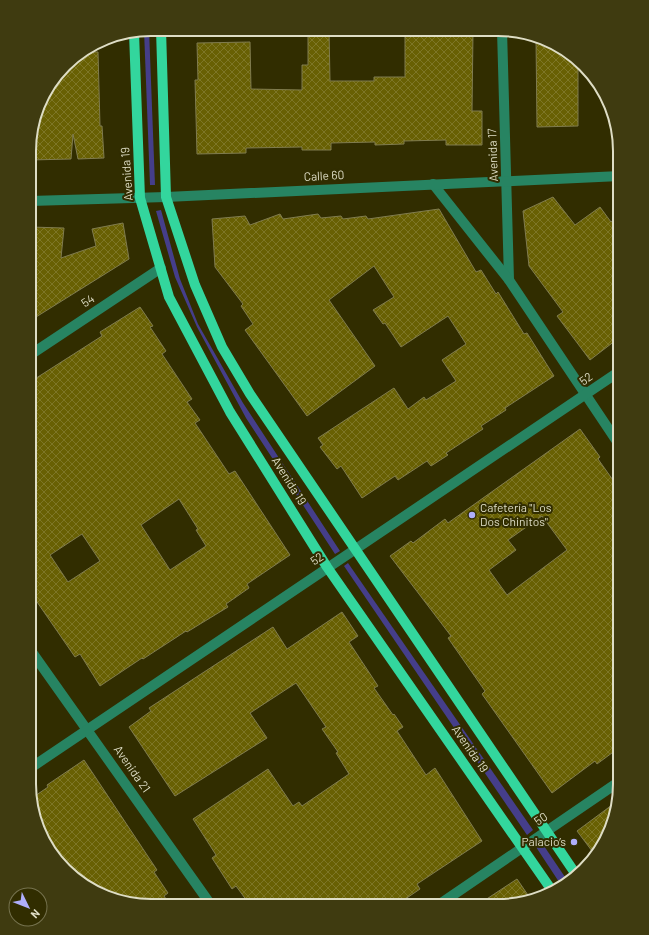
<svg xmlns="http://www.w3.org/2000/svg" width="649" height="935" font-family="Barlow,sans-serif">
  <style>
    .green { fill: #453e8a }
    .building { fill: url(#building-cross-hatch); stroke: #807c4f; fill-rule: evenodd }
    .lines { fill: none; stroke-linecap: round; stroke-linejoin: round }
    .minor { stroke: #278462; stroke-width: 10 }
    .major { stroke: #33d69d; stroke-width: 10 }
    .poi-dot { fill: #afaefa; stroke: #312d00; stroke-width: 1.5 }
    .labels { text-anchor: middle; stroke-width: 4; stroke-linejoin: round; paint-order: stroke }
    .street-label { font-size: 12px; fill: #deddc5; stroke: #312d00 }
    .poi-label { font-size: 12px; fill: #deddc5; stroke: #312d00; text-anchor: start }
    .rim { fill: none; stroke: #deddc5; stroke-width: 2 }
  </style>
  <defs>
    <pattern id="building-cross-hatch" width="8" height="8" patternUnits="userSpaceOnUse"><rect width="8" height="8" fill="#686003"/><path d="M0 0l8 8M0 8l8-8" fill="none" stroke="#7d7626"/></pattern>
  </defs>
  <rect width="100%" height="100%" fill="#312d00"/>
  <g class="green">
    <path d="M 149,29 L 155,185 L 150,185 L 144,30 Z"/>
    <path d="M 161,210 L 180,279 L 198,324 L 243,403 L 340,551 L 335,554 L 246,418 L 197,327 L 175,277 L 156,211 Z"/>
    <path d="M 348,563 L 533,830 L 527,835 L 344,566 Z"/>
    <path d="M 542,843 L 567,880 L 561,885 L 536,847 Z"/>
  </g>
  <g class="building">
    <path d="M 308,29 L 329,30 L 330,81 L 374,81 L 374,77 L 405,77 L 405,35 L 446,35 L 446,33 L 473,32 L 472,111 L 482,111 L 482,145 L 446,145 L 446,140 L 404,141 L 404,144 L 375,145 L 375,142 L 331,143 L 331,150 L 302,150 L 302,147 L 246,148 L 246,153 L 197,154 L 195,80 L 198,80 L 197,43 L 250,42 L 251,89 L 302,90 L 302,65 L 308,65 Z"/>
    <path d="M 536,39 L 572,54 L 578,61 L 578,126 L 537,127 Z"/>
    <path d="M 83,52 L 98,52 L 100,126 L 102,126 L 104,158 L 78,159 L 73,134 L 71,159 L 30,160 L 30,135 L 45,90 L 71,59 Z"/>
    <path d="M 553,197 L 575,225 L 600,207 L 611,222 L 620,215 L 620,337 L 590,360 L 557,316 L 563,312 L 529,266 L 523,211 Z"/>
    <path d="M 439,209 L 476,272 L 481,270 L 496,294 L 498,292 L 524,334 L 527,333 L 554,376 L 505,408 L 506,410 L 481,426 L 483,429 L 446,453 L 448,455 L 431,466 L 427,461 L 398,480 L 395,476 L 362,498 L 341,466 L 337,469 L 320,447 L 323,445 L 318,438 L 394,388 L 408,409 L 424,397 L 426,400 L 456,381 L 442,360 L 466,344 L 448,316 L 401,347 L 385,323 L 383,324 L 373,310 L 394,297 L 374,266 L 329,300 L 375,366 L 307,416 L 245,330 L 253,324 L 241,306 L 243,304 L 215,267 L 212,219 L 245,216 L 250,225 L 280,214 L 283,219 L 318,214 L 321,218 L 341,216 L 343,219 L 366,216 L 368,219 Z"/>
    <path d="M 123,223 L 129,259 L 36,317 L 30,307 L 30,227 L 64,228 L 61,258 L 96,246 L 92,229 Z"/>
    <path d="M 140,307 L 153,326 L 150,327 L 166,351 L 162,354 L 192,399 L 187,402 L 200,420 L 195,423 L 229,474 L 235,471 L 290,555 L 247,584 L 249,588 L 226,604 L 228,607 L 187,632 L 186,631 L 143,659 L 142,658 L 100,686 L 80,654 L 75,657 L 35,599 L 29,604 L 30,382 L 102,336 L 100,332 ZM 179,499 L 198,529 L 196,530 L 206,546 L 170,570 L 141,525 ZM 82,534 L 100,561 L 68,582 L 50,555 Z"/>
    <path d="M 580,429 L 600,457 L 598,459 L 620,490 L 620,747 L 597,764 L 595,761 L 552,793 L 482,694 L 485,691 L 448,638 L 451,636 L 390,556 L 411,541 L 413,543 L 445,519 L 448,523 ZM 542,516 L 567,550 L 507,595 L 489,570 L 516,550 L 508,540 Z"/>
    <path d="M 342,612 L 358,636 L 349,642 L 378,686 L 374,688 L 393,715 L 394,714 L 403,727 L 397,731 L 426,775 L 435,768 L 482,841 L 417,884 L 420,889 L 395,906 L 250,905 L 236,886 L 232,889 L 212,858 L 216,855 L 193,819 L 268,769 L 293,806 L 299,802 L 302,806 L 349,774 L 336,753 L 338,752 L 322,729 L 326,727 L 296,683 L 250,713 L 267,738 L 175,796 L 129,727 L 151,711 L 149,708 L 273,627 L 287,649 Z"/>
    <path d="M 84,760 L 157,870 L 154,872 L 168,893 L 164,896 L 170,905 L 136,905 L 77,881 L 41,837 L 32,798 L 48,787 L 47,785 Z"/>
    <path d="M 616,802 L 599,852 L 595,855 L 577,831 Z"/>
    <path d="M 517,879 L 530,898 L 498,906 L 476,906 Z"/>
  </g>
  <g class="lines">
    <g class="minor">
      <path d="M 502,30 L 509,280 L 620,446"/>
      <path d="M 433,184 L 509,280"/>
      <path d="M 30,201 L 166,197 L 620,176"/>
      <path d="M 30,355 L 161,268"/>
      <path d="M 29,648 L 211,905"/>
      <path d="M 29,769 L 620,371"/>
      <path d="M 437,906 L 620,781"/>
    </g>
    <g class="major">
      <path d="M 161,29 L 166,197 L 195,285 L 222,347 L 250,394 L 575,873"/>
      <path d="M 134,32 L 140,198 L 169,297 L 230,412 L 327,567 L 553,892"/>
    </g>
  </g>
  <g class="poi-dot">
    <circle cx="472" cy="515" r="4"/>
    <circle cx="574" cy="842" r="4"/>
  </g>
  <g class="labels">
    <g class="street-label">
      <text transform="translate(493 155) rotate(-92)" y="4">Avenida 17</text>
      <text transform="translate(127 174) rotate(-94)" y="4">Avenida 19</text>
      <text transform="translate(324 176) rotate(-3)" y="4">Calle 60</text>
      <text transform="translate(88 301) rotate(-33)" y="4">54</text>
      <text transform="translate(586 379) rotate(-35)" y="4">52</text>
      <text transform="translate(289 481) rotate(58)" y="4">Avenida 19</text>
      <text transform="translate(317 559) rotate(-33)" y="4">52</text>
      <text transform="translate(470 749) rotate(55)" y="4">Avenida 19</text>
      <text transform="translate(132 769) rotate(55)" y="4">Avenida 21</text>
      <text transform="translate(541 819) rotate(-34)" y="4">50</text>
    </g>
    <g class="poi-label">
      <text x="480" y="512">Cafetería "Los<tspan x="480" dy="14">Dos Chinitos"</tspan></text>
      <text x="566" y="846" text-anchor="end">Palacio’s</text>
    </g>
  </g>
  <path d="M0 0H649V935H0ZM151 36H498A115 115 0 0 1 613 151V784A115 115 0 0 1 498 899H151A115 115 0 0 1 36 784V151A115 115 0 0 1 151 36Z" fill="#3f3b10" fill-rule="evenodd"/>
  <path class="rim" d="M151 36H498A115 115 0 0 1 613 151V784A115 115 0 0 1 498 899H151A115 115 0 0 1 36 784V151A115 115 0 0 1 151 36Z"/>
  <g transform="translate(28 907) rotate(133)"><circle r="19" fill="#312d00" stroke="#76734f"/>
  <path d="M0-3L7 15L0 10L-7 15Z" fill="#afaefa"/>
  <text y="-6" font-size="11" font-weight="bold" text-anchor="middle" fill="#deddc5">N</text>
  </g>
</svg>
